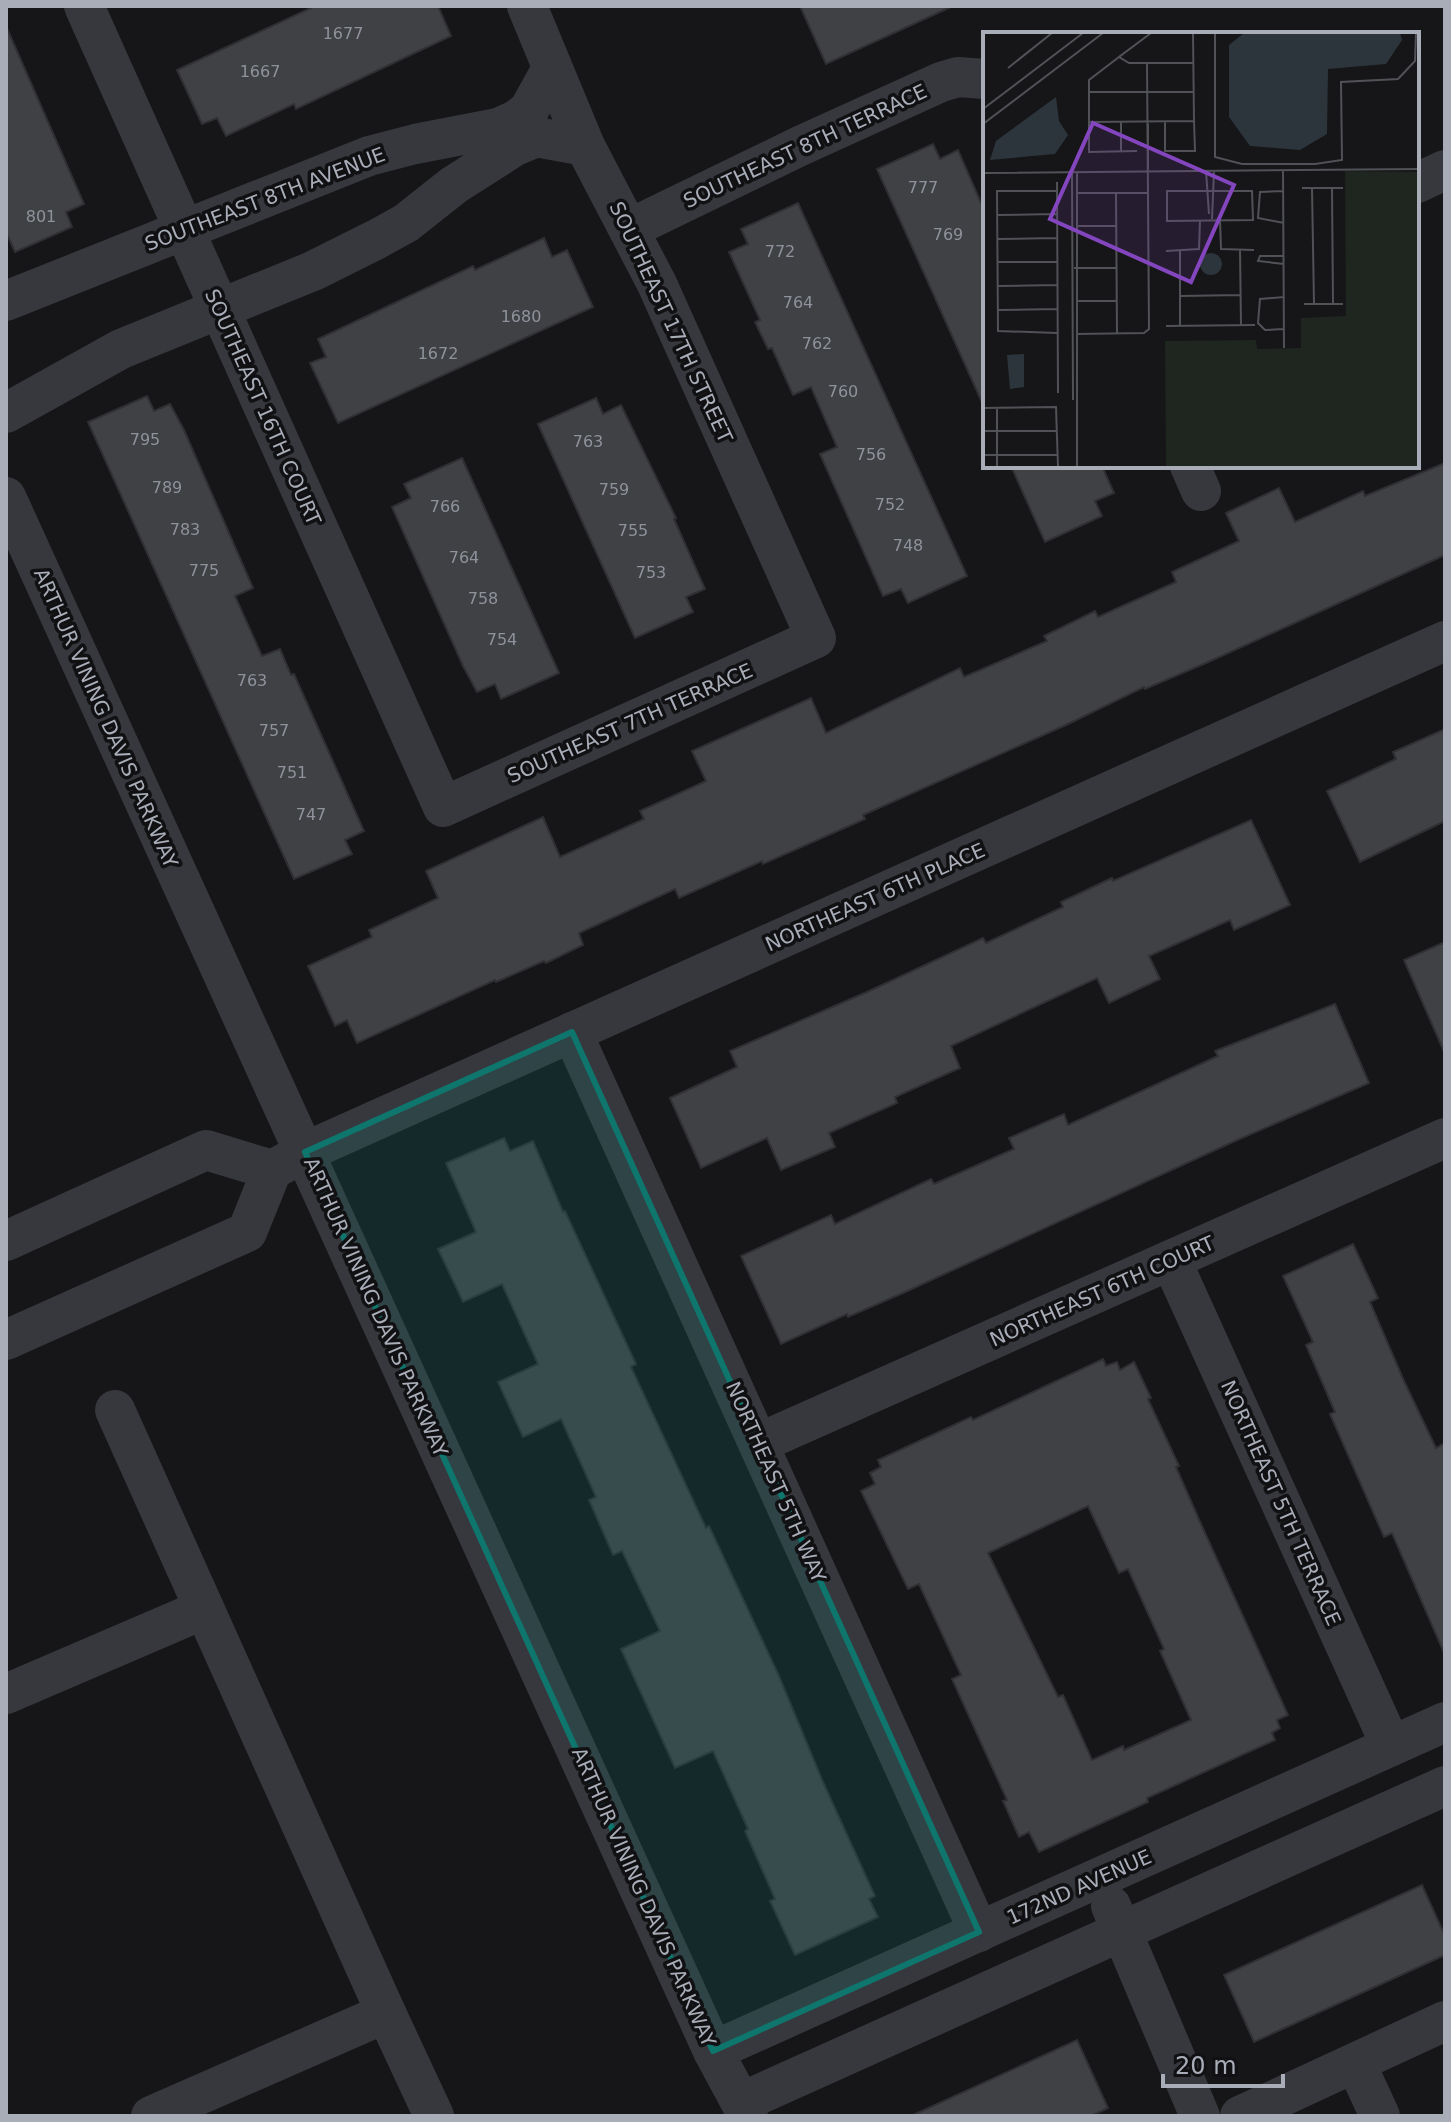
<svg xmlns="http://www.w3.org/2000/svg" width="1451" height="2122" font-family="'DejaVu Sans',sans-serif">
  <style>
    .building { fill: #404145; stroke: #303034; stroke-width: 2; fill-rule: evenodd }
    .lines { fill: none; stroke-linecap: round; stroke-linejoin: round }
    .street { stroke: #37383d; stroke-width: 40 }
    .marked { fill: #0f766e; fill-opacity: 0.2; stroke: #0f766e; stroke-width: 6; stroke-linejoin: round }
    .labels { text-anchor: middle; stroke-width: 7; stroke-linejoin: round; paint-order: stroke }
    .number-label { font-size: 16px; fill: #8e929b }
    .street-label { font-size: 20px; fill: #a8adb8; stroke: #111113 }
    .inset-road { fill: none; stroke: #505258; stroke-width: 2 }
    .view { fill: #8446be; fill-opacity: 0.15; stroke: #8446be; stroke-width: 4 }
    .inset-edge { fill: none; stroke: #a8adb8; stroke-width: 4 }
  </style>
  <rect width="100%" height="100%" fill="#161618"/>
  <g class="building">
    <path d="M 315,6 L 438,6 L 451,36 L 296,109 L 294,104 L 226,136 L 217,118 L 202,124 L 177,70 Z"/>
    <path d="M 800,6 L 953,6 L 826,64 Z"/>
    <path d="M 6,26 L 84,204 L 66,212 L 72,227 L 15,252 L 6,232 Z"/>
    <path d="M 933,144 L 940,159 L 958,150 L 985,212 L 985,409 L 877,169 Z"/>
    <path d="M 798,203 L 967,576 L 908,603 L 901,589 L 883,596 L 820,454 L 837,447 L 811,387 L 793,395 L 772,348 L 768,349 L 755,322 L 760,320 L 729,252 L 748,244 L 741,229 Z"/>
    <path d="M 544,238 L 552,257 L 567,250 L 593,307 L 338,423 L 310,363 L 326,357 L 318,339 L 473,266 L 475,270 Z"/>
    <path d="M 147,396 L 154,411 L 170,404 L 184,430 L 253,588 L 235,596 L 262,656 L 280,649 L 291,675 L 294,674 L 364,831 L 345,840 L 352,854 L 294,879 L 88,422 Z"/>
    <path d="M 596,398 L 603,414 L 621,405 L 676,518 L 674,519 L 705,589 L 686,597 L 693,612 L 635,638 L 538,424 Z"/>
    <path d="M 462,458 L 559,673 L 501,699 L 495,684 L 477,692 L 463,666 L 392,507 L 411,498 L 404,484 Z"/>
    <path d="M 1445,463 L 1445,555 L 1206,663 L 1145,689 L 1144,687 L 1066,725 L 863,815 L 865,819 L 763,864 L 762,861 L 679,898 L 675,889 L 579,933 L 583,945 L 546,963 L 544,961 L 496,982 L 495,980 L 357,1043 L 347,1020 L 335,1026 L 308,966 L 372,937 L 369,930 L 438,898 L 426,871 L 543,817 L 560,857 L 644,819 L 640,811 L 706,781 L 692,751 L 811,698 L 826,733 L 960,668 L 964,677 L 1047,641 L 1044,636 L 1095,611 L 1098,617 L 1176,582 L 1172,572 L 1239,541 L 1226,513 L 1279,488 L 1295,522 L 1363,491 L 1365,496 Z"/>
    <path d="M 1011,466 L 1102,466 L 1114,493 L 1095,501 L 1102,516 L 1045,542 Z"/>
    <path d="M 1445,729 L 1445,821 L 1360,862 L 1327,791 L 1396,759 L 1393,752 Z"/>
    <path d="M 1251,820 L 1290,905 L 1234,930 L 1230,920 L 1149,956 L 1160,979 L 1109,1003 L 1097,978 L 951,1046 L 960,1068 L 895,1097 L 897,1103 L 829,1133 L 835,1147 L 781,1170 L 767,1138 L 701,1168 L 670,1098 L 737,1067 L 730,1051 L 867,992 L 983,938 L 986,943 L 1063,907 L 1061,902 L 1112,878 L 1113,881 Z"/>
    <path d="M 1445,942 L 1445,1054 L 1404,960 Z"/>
    <path d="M 1335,1004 L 1369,1083 L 1235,1141 L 903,1293 L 848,1317 L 847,1314 L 781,1344 L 741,1256 L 831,1215 L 835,1224 L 931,1179 L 934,1184 L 1014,1149 L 1009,1138 L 1064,1114 L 1068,1125 L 1218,1056 L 1215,1051 Z"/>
    <path d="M 504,1138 L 510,1151 L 533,1141 L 563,1212 L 565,1211 L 636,1364 L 631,1367 L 706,1528 L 709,1526 L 779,1676 L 823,1782 L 875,1896 L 869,1899 L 878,1917 L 795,1955 L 770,1901 L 775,1899 L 745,1831 L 748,1829 L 713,1751 L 675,1768 L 621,1649 L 660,1631 L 622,1551 L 613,1555 L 589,1500 L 596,1497 L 561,1419 L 523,1437 L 498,1382 L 538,1364 L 502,1284 L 463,1302 L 438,1249 L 476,1232 L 446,1163 Z"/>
    <path d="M 1353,1244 L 1378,1298 L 1370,1302 L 1404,1381 L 1436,1448 L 1445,1443 L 1445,1655 L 1392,1533 L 1384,1537 L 1330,1414 L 1335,1412 L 1306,1345 L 1313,1342 L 1283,1276 Z"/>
    <path d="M 1103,1359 L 1106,1366 L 1117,1362 L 1120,1370 L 1134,1362 L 1151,1398 L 1148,1399 L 1179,1466 L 1176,1467 L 1201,1524 L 1288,1715 L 1277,1720 L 1280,1728 L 1272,1733 L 1275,1740 L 1147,1798 L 1148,1802 L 1039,1852 L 1029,1832 L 1019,1837 L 1003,1801 L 1007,1800 L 952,1679 L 961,1675 L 919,1584 L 908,1589 L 861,1491 L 875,1484 L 870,1473 L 881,1467 L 878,1460 L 971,1417 L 973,1420 ZM 1088,1506 L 1119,1573 L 1128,1569 L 1164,1649 L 1160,1651 L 1191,1720 L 1124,1750 L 1123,1746 L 1092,1760 L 1063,1695 L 1058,1697 L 988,1553 Z"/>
    <path d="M 1422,1885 L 1445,1936 L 1445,1955 L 1254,2042 L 1224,1975 Z"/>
    <path d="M 1077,2040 L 1108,2108 L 1091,2116 L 911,2116 Z"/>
  </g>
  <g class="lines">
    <g class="street">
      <path d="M 84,6 L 443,807 L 816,638 L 657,284 L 585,146 L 527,6"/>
      <path d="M 1417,183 L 1445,170"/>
      <path d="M 629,229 L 800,146 L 941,82 L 958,77 L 985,79"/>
      <path d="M 6,301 L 369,156 L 415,144 L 498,128 L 516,120 L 529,110 L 551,70"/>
      <path d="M 6,413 L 121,349 L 313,271 L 377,239 L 406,223 L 454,185 L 515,146 L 536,137 L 585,146"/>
      <path d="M 1190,466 L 1201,491"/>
      <path d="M 6,497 L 713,2051 L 748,2116"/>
      <path d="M 572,1032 L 979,1932"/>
      <path d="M 6,1241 L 206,1150 L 272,1170"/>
      <path d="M 1171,1260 L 1391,1746"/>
      <path d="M 6,1340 L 247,1232 L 272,1170 L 305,1152 L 1445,641"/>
      <path d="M 115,1410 L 386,2013 L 151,2116"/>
      <path d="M 759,1443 L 1445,1138"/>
      <path d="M 6,1694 L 204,1609"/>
      <path d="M 1111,1906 L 1200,2116"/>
      <path d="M 386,2013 L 434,2116"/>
      <path d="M 713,2051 L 1445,1722"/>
      <path d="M 1356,2064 L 1380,2116"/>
      <path d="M 742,2102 L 1445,1786"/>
      <path d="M 1240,2116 L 1445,2021"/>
    </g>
  </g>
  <path class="marked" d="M 572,1032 L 979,1932 L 713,2051 L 305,1152 Z"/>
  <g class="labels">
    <g class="number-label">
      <text x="343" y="39">1677</text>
      <text x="260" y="77">1667</text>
      <text x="923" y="193">777</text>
      <text x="41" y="222">801</text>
      <text x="948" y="240">769</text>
      <text x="780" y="257">772</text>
      <text x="798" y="308">764</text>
      <text x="521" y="322">1680</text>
      <text x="817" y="349">762</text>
      <text x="438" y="359">1672</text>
      <text x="843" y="397">760</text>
      <text x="145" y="445">795</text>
      <text x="588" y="447">763</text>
      <text x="871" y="460">756</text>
      <text x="167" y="493">789</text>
      <text x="614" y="495">759</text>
      <text x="890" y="510">752</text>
      <text x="445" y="512">766</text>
      <text x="185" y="535">783</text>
      <text x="633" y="536">755</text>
      <text x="908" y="551">748</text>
      <text x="464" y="563">764</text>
      <text x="204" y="576">775</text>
      <text x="651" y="578">753</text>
      <text x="483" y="604">758</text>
      <text x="502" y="645">754</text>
      <text x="252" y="686">763</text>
      <text x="274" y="736">757</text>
      <text x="292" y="778">751</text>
      <text x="311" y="820">747</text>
    </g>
    <g class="street-label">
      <text transform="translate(805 146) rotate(-25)" y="7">SOUTHEAST 8TH TERRACE</text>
      <text transform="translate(265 199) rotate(-21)" y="7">SOUTHEAST 8TH AVENUE</text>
      <text transform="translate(671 322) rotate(65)" y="7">SOUTHEAST 17TH STREET</text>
      <text transform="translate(263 407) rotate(66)" y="7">SOUTHEAST 16TH COURT</text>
      <text transform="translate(106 718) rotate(66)" y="7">ARTHUR VINING DAVIS PARKWAY</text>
      <text transform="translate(630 723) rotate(-24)" y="7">SOUTHEAST 7TH TERRACE</text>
      <text transform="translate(875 897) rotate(-24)" y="7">NORTHEAST 6TH PLACE</text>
      <text transform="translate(1102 1291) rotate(-24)" y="7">NORTHEAST 6TH COURT</text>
      <text transform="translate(376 1307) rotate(66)" y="7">ARTHUR VINING DAVIS PARKWAY</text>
      <text transform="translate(776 1482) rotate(66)" y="7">NORTHEAST 5TH WAY</text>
      <text transform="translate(1281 1503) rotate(66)" y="7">NORTHEAST 5TH TERRACE</text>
      <text transform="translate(1079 1887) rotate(-24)" y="7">172ND AVENUE</text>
      <text transform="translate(644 1897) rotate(66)" y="7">ARTHUR VINING DAVIS PARKWAY</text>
    </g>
  </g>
  <g transform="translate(983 32)">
    <rect width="436" height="436" fill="#161618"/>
    <path d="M 362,139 L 436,140 L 436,435 L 183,435 L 182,309 L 273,308 L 274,317 L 318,316 L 318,286 L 363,284 Z" fill="#1e261f"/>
    <path d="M 261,1 L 417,1 L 419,8 L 403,32 L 345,37 L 344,102 L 317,118 L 267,114 L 246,85 L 246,13 ZM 73,65 L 76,89 L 85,103 L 72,122 L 7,128 L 13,109 ZM217 232a11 11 0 1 1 22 0a11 11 0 1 1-22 0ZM 41,322 L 41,355 L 27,357 L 24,323 Z" fill="#2c353c"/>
    <path class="inset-road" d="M 168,1 L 136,25 L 146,31 L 211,31M 232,1 L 232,125 L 259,132 L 332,132 L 359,128 L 358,50 L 415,47 L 432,29 L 433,1M 136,25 L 106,48 L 106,90 L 211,89 L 210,1M 25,36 L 69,1M 106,60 L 211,60M 0,77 L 100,1M 106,90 L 106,120 L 154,119M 182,90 L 182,119 L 212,119 L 211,89M 0,92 L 120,1M 165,92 L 165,137M 138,119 L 138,90M 300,138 L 301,316M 223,139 L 226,182M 94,140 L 94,435M 0,141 L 436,137M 89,141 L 90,368M 74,150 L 75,361M 319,156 L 360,156M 329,156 L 331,272M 349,156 L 350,271M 74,159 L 14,159 L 15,299 L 74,301M 184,159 L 269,159 L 270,188 L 184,189 ZM 300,159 L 277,160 L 275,186 L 301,191M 94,161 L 165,161M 133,161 L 134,302M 14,183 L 74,182M 229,187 L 231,139M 237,188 L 238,217 L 271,218M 94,194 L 133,194M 14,207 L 74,206M 197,218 L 197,293M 257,218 L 258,293M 183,219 L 216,217 L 217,188M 301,224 L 277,224 L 275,229 L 301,232M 15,230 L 74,230M 91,236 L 133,236M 15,254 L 74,253M 197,264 L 258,263M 301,265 L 277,267 L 275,291 L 282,298 L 301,297M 94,269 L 133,269M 321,272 L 360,272M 15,278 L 74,277M 183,294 L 272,293M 94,302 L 161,301 L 166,297 L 164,31M 0,376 L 73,375 L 75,435M 14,376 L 14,435M 0,399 L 74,399M 0,423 L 75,423"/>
    <path class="view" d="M 110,91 L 251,153 L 208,250 L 67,187 Z"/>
    <rect width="436" height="436" class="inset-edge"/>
  </g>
  <rect width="1451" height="2122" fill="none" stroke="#a8adb8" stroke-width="16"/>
  <path d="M1163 2074v12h120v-12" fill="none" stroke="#a8adb8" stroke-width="4"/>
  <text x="1175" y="2074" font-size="24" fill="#a8adb8" stroke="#111113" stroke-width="6" paint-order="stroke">20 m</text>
</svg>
